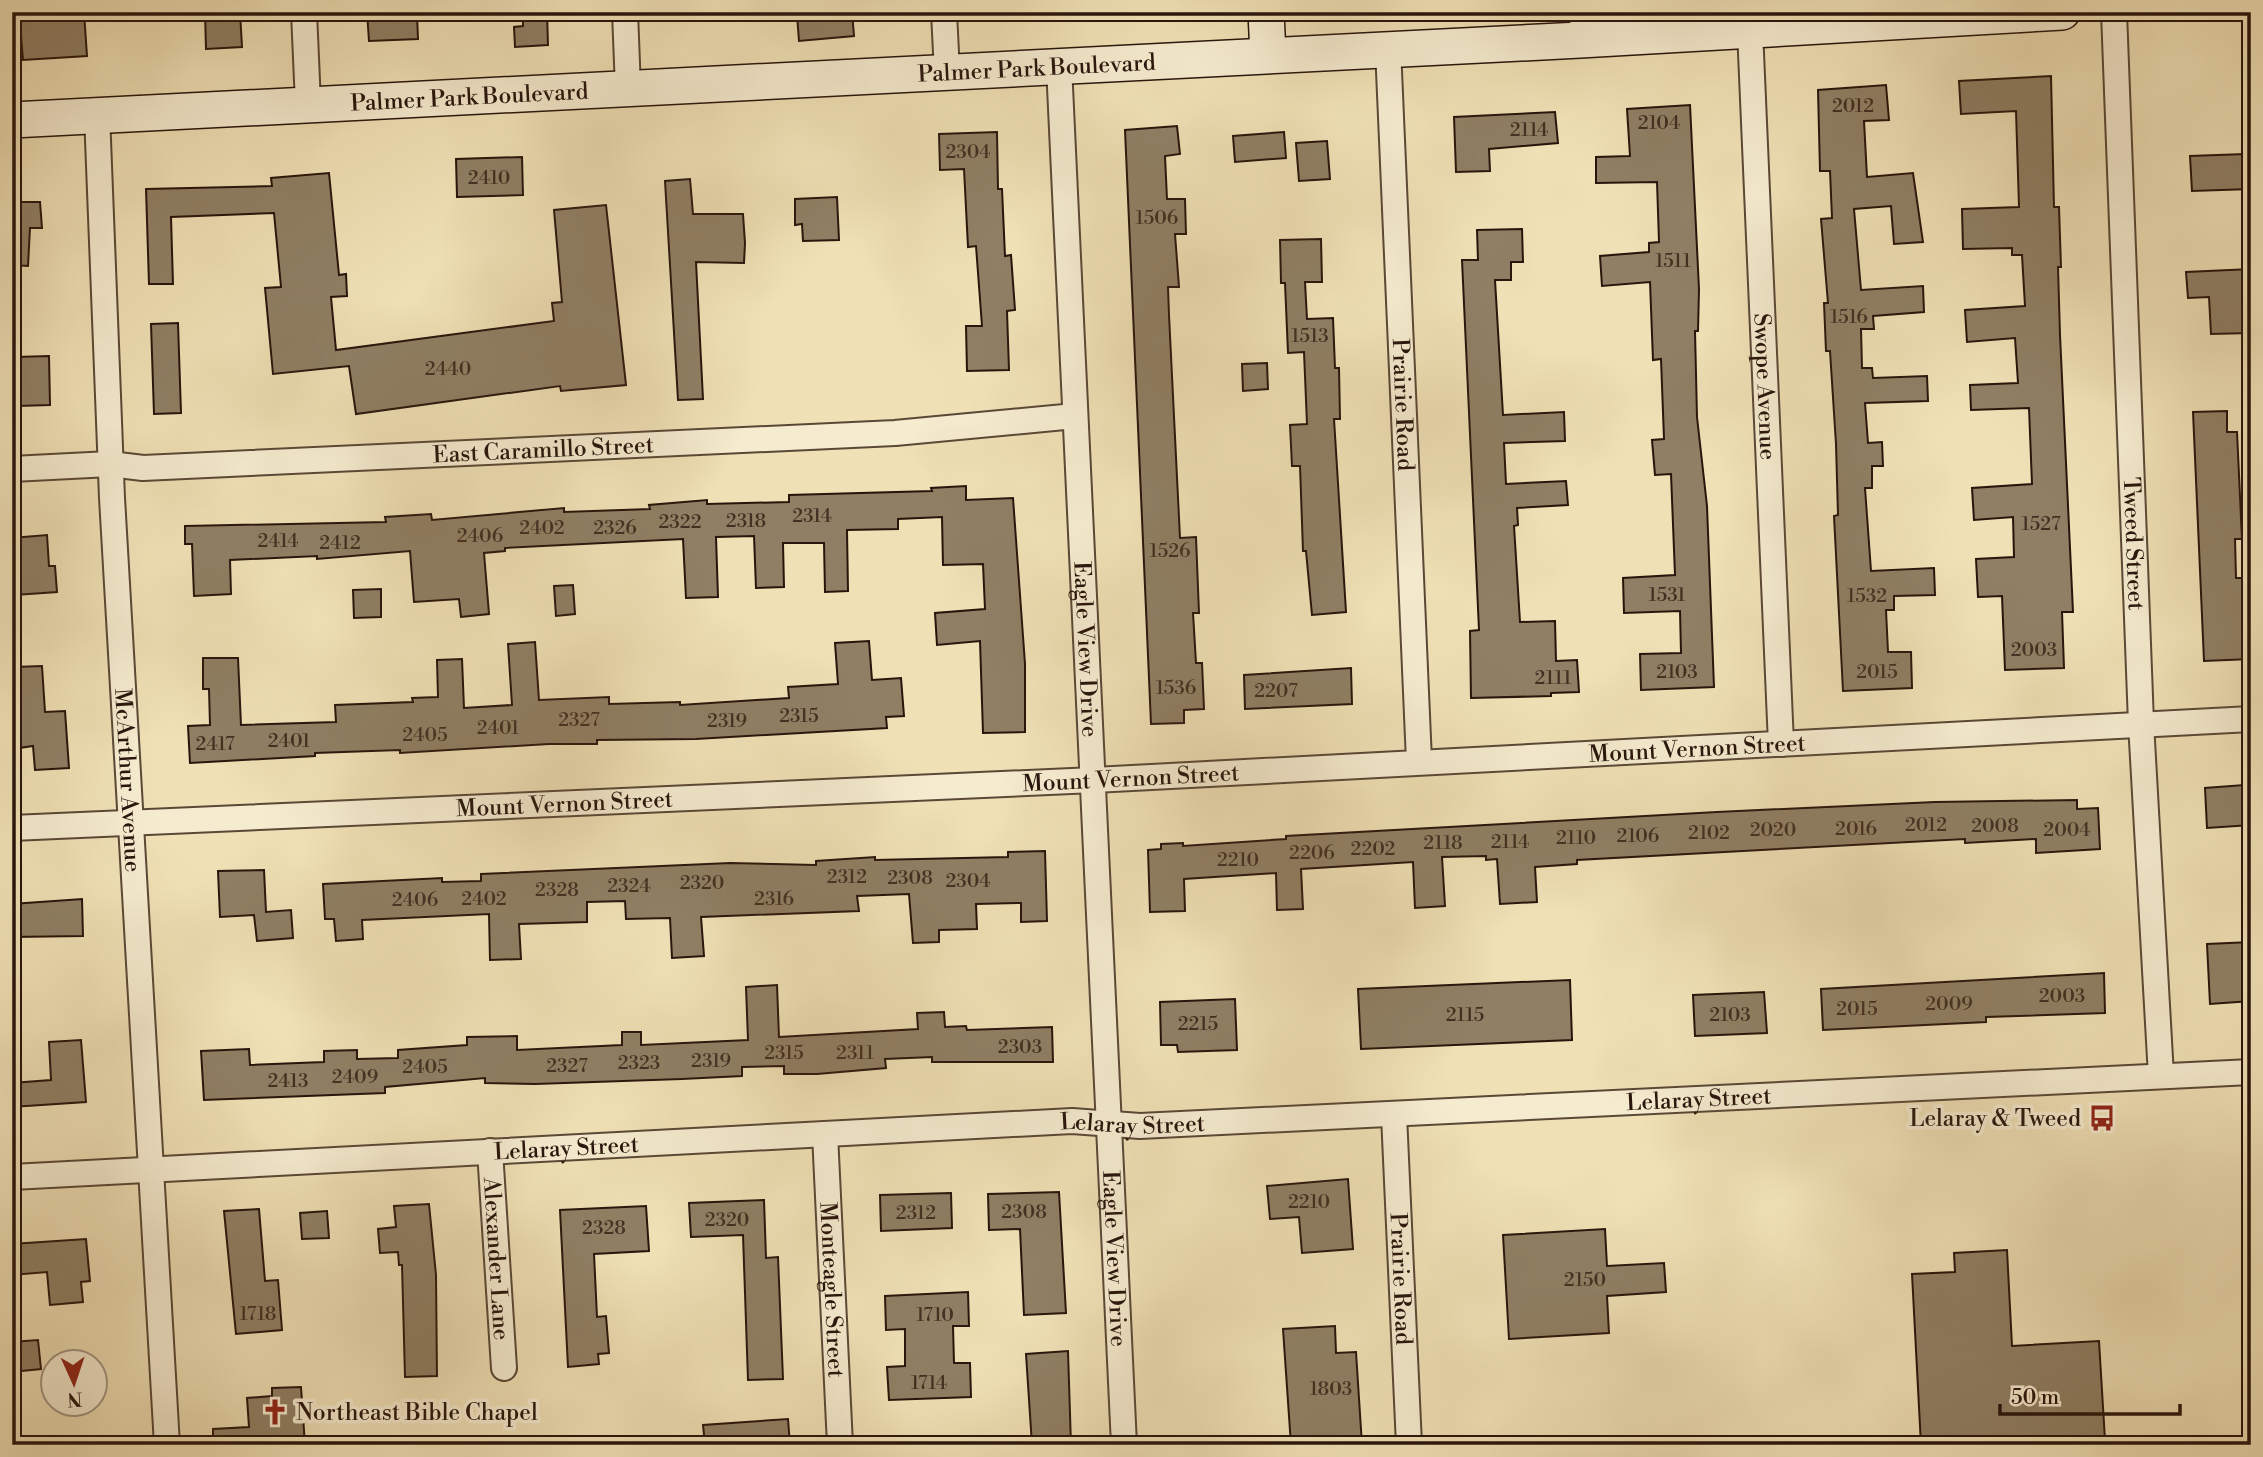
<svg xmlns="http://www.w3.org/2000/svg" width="2263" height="1457" font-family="'Libre Bodoni',serif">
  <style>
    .building { fill: #8f7f64; stroke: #28150c; stroke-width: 2 }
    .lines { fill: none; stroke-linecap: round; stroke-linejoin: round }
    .street-casing { stroke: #5a4836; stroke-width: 28 }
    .secondary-casing { stroke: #28150c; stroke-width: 38 }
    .street { stroke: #f5ebcf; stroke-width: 24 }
    .secondary { stroke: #f5ebcf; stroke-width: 35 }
    .labels { text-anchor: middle; stroke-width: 7; stroke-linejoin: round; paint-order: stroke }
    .number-label { font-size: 19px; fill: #423022 }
    .street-label { font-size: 23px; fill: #28150c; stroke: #f5ebcf }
    .poi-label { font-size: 23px; fill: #28150c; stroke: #f5ebcf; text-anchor: end }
  </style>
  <rect width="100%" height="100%" fill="#efe0b5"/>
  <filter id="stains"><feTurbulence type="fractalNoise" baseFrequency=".00286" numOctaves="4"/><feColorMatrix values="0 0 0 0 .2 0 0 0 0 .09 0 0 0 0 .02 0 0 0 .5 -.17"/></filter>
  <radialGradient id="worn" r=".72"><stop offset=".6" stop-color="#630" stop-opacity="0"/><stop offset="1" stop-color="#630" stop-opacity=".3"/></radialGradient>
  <g class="building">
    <path d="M 19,12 L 84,12 L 87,56 L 23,60 Z"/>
    <path d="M 205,12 L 240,12 L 242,47 L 206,49 Z"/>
    <path d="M 367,12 L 417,14 L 418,39 L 369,41 Z"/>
    <path d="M 523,12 L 547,12 L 548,45 L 515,47 L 514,27 L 523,26 Z"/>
    <path d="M 852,12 L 854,36 L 799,41 L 797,15 Z"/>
    <path d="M 2051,76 L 2054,207 L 2059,207 L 2061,267 L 2058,267 L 2060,335 L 2073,612 L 2062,612 L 2064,668 L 2005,670 L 2002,596 L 1978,597 L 1976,559 L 2014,557 L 2013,517 L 1974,520 L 1972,488 L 2032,484 L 2029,408 L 1971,410 L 1970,385 L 2018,383 L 2015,338 L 1967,342 L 1965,310 L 2025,306 L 2022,255 L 2012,255 L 2012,248 L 1963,249 L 1962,209 L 2019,207 L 2016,111 L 1961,114 L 1959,81 Z"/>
    <path d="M 1886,85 L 1889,120 L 1864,121 L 1867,177 L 1913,173 L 1923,242 L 1894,244 L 1891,206 L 1854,209 L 1861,290 L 1923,286 L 1924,312 L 1873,316 L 1874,329 L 1861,329 L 1862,368 L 1872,368 L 1873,378 L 1927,376 L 1928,401 L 1865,403 L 1868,443 L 1882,442 L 1883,466 L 1872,466 L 1872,488 L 1865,488 L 1871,571 L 1934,568 L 1935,595 L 1894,596 L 1894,610 L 1886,610 L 1888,652 L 1911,652 L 1912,688 L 1843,691 L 1834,516 L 1838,515 L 1836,444 L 1830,351 L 1826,351 L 1824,303 L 1828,303 L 1821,219 L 1832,218 L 1830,171 L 1820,171 L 1818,90 Z"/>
    <path d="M 1690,105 L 1699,289 L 1698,331 L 1695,331 L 1697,417 L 1707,506 L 1714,687 L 1641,690 L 1640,654 L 1681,653 L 1680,611 L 1624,613 L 1623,578 L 1675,575 L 1671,474 L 1655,475 L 1652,440 L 1664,439 L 1661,359 L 1653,360 L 1650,282 L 1602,286 L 1600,256 L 1649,252 L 1649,243 L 1659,242 L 1657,182 L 1596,183 L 1596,157 L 1630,156 L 1627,109 Z"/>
    <path d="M 1555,112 L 1558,143 L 1489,149 L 1490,171 L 1456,172 L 1454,117 Z"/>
    <path d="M 1177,126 L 1180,154 L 1165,156 L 1167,199 L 1185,199 L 1186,234 L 1175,234 L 1179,287 L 1168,287 L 1169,315 L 1180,538 L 1196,537 L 1199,613 L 1193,613 L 1196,663 L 1202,663 L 1204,709 L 1184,710 L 1184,723 L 1151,724 L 1125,130 Z"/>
    <path d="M 997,132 L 998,189 L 1002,189 L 1005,256 L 1011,255 L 1015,310 L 1007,311 L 1009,370 L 967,371 L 966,326 L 982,326 L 976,246 L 968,247 L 964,169 L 940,170 L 939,134 Z"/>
    <path d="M 1284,132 L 1286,158 L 1235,162 L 1233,136 Z"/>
    <path d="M 1327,141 L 1330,179 L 1299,181 L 1296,143 Z"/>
    <path d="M 2245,154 L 2245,164 L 2251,164 L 2251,189 L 2192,191 L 2190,156 Z"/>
    <path d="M 522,157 L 523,195 L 457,197 L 456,159 Z"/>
    <path d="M 329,173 L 339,275 L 346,274 L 347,296 L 331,297 L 336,350 L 554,321 L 552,303 L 562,302 L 554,210 L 606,205 L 626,385 L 561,391 L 560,386 L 356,414 L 349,366 L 273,374 L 265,288 L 281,287 L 274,213 L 171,217 L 173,284 L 149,284 L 146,189 L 272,186 L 271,178 Z"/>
    <path d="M 690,179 L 693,214 L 743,214 L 745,243 L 744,263 L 696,262 L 703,399 L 678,400 L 665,181 Z"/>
    <path d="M 837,197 L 839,240 L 803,241 L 802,224 L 795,225 L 795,199 Z"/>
    <path d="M 12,202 L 40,202 L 42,228 L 30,228 L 28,266 L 12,265 Z"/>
    <path d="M 1522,229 L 1523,262 L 1511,262 L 1511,280 L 1495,280 L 1503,415 L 1564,412 L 1565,441 L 1504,443 L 1506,484 L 1566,481 L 1568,505 L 1517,508 L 1518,525 L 1514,526 L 1520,622 L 1555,621 L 1556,661 L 1577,660 L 1579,692 L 1551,693 L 1551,696 L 1471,698 L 1470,631 L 1479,630 L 1462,260 L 1478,260 L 1477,230 Z"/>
    <path d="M 1321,239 L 1322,282 L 1305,282 L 1307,319 L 1333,318 L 1335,368 L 1339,368 L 1340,419 L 1334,419 L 1346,612 L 1312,615 L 1306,551 L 1303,551 L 1300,466 L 1292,466 L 1290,425 L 1307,424 L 1304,352 L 1288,353 L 1285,283 L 1281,283 L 1280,240 Z"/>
    <path d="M 2251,269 L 2251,333 L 2211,334 L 2209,297 L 2188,298 L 2186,272 Z"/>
    <path d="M 178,323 L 181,413 L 154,414 L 151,324 Z"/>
    <path d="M 49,356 L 50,405 L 17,406 L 16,357 Z"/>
    <path d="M 1267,363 L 1268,389 L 1243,391 L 1242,364 Z"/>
    <path d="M 2227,411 L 2227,432 L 2237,432 L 2242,539 L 2235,539 L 2236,578 L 2248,578 L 2251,659 L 2204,661 L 2193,412 Z"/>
    <path d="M 966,486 L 966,500 L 1013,498 L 1025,664 L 1025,732 L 983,733 L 980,641 L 937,645 L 935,613 L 985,609 L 983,564 L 943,565 L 942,517 L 898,519 L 898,529 L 847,530 L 848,591 L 825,592 L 824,543 L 783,543 L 784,587 L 756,588 L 754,536 L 716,537 L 718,597 L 686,598 L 683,539 L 505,548 L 505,551 L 484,553 L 489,614 L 461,617 L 459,599 L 414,602 L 410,551 L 317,559 L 317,556 L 230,560 L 231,594 L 194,596 L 192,544 L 185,544 L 185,526 L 386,522 L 385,517 L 431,514 L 432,520 L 564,508 L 564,512 L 650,509 L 649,505 L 707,500 L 707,504 L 789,502 L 789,495 L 932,491 L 931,488 Z"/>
    <path d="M 47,535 L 49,566 L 55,566 L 57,592 L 15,595 L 12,538 Z"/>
    <path d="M 573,585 L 575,614 L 556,616 L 554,586 Z"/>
    <path d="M 381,589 L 381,617 L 354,618 L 353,590 Z"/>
    <path d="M 869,641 L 872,680 L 901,678 L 904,716 L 886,717 L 887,728 L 696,739 L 597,740 L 597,744 L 549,744 L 400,753 L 400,750 L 315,753 L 315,756 L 190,763 L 188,726 L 210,725 L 209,689 L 203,689 L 203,658 L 238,658 L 241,725 L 336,722 L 335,705 L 413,702 L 412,698 L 438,697 L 437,660 L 462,659 L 464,708 L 512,705 L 508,644 L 535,642 L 539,700 L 609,697 L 609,704 L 680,702 L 680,705 L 789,698 L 788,687 L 838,684 L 835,643 Z"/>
    <path d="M 42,666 L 45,712 L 65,711 L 69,768 L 35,770 L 33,746 L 19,748 L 14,667 Z"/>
    <path d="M 1351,668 L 1352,704 L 1245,709 L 1244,675 Z"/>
    <path d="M 2244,785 L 2245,793 L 2251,792 L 2251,825 L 2207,828 L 2205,788 Z"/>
    <path d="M 2077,800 L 2077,809 L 2098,808 L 2100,849 L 2036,853 L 2036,839 L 1965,843 L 1965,839 L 1577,860 L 1577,864 L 1535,867 L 1537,902 L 1500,904 L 1497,859 L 1486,860 L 1486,856 L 1442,857 L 1445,906 L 1415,908 L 1413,862 L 1301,869 L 1303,909 L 1277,910 L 1276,873 L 1184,879 L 1185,911 L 1150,912 L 1148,850 L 1161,849 L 1161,844 L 1183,843 L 1183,846 L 1286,839 L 1286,836 L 1717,812 L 1935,802 Z"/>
    <path d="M 1045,851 L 1047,921 L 1021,922 L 1021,903 L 976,904 L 977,929 L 939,930 L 939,942 L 913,943 L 909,894 L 857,896 L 859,911 L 701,917 L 704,956 L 672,958 L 670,918 L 626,919 L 625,901 L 587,902 L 587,922 L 519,924 L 521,959 L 490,960 L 489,914 L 362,920 L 363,939 L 336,941 L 334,919 L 325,919 L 323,884 L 442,878 L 442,882 L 481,881 L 481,874 L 730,863 L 816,865 L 816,861 L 875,857 L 875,860 L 1008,857 L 1008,852 Z"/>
    <path d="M 264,870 L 266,912 L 291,910 L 293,938 L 257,941 L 254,915 L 220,917 L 218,871 Z"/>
    <path d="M 82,899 L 83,936 L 12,937 L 12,904 Z"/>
    <path d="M 2251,942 L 2251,1001 L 2210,1004 L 2207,944 Z"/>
    <path d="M 2104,973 L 2105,1013 L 1986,1017 L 1986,1022 L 1823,1030 L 1821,989 Z"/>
    <path d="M 1570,980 L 1572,1040 L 1361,1049 L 1358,989 Z"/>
    <path d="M 777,985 L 779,1037 L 918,1029 L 917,1013 L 944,1012 L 945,1027 L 966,1026 L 967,1030 L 1052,1027 L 1053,1062 L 932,1062 L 932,1057 L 885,1059 L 886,1068 L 817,1074 L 784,1074 L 784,1066 L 742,1067 L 742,1076 L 682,1079 L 535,1084 L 485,1083 L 485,1078 L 385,1087 L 385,1093 L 204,1100 L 201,1051 L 249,1049 L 250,1065 L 324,1062 L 324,1051 L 357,1050 L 357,1059 L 398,1058 L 398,1050 L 467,1045 L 467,1037 L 517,1036 L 517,1050 L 622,1045 L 622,1032 L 641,1032 L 641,1045 L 748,1040 L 746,987 Z"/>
    <path d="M 1764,992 L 1767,1033 L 1695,1036 L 1693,995 Z"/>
    <path d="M 1235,999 L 1237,1050 L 1178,1052 L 1177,1045 L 1161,1045 L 1160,1002 Z"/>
    <path d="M 81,1040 L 86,1102 L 12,1107 L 12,1083 L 51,1080 L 49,1042 Z"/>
    <path d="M 1348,1179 L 1353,1249 L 1302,1253 L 1299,1217 L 1270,1219 L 1267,1186 Z"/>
    <path d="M 1059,1192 L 1066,1313 L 1024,1315 L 1020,1229 L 989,1230 L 988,1194 Z"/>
    <path d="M 951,1193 L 952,1228 L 881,1231 L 880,1195 Z"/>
    <path d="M 764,1200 L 766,1258 L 778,1257 L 783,1379 L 748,1380 L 743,1235 L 691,1237 L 689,1203 Z"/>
    <path d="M 429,1204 L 436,1275 L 437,1376 L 405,1377 L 402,1265 L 399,1265 L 398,1252 L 380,1253 L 378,1229 L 396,1227 L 394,1206 Z"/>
    <path d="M 646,1206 L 649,1251 L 594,1254 L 597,1317 L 606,1316 L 609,1353 L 598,1354 L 599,1364 L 568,1367 L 560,1210 Z"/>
    <path d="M 259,1209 L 265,1281 L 278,1280 L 282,1330 L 236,1334 L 224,1211 Z"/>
    <path d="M 327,1211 L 329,1238 L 302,1239 L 300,1213 Z"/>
    <path d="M 1605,1229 L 1607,1266 L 1664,1263 L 1666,1292 L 1607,1296 L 1609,1333 L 1509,1339 L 1503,1235 Z"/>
    <path d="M 86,1239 L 90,1281 L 81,1282 L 83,1302 L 50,1305 L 47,1272 L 12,1275 L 12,1244 Z"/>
    <path d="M 2007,1250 L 2012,1346 L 2099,1341 L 2105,1440 L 2039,1445 L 1921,1445 L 1912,1274 L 1955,1272 L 1954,1253 Z"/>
    <path d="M 968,1292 L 969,1326 L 953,1326 L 954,1363 L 970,1363 L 971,1397 L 889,1400 L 887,1367 L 905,1366 L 905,1329 L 886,1330 L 885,1296 Z"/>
    <path d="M 1335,1326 L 1336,1353 L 1356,1352 L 1362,1445 L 1291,1445 L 1283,1329 Z"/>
    <path d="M 38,1340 L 41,1369 L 12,1372 L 12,1342 Z"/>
    <path d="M 1068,1351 L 1071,1445 L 1032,1445 L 1026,1354 Z"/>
    <path d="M 301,1387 L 305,1445 L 213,1445 L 213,1429 L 249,1427 L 247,1398 L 272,1396 L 272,1388 Z"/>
    <path d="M 788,1419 L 790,1445 L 705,1445 L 703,1425 Z"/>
  </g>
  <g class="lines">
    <g class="street-casing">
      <g id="street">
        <path d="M 304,12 L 308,104"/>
        <path d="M 625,12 L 628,89"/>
        <path d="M 944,12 L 947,73"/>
        <path id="s1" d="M 2114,12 L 2141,723 L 2161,1076"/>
        <path id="s2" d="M 1750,30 L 1781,744"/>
        <path d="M 1580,40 L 1584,12"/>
        <path id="s3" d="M 1388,48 L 1419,761"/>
        <path id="s4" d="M 1059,66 L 1124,1445"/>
        <path id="s5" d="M 97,114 L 112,498 L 167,1445"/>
        <path id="s6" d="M 12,469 L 110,464 L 143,468 L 895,433 L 1075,416"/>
        <path id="s7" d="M 12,828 L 1094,780 L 2251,719"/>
        <path id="s8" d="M 1394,1115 L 1409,1445"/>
        <path id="s9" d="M 825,1134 L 840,1445"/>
        <path id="s10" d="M 490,1151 L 504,1368"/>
        <path id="s11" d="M 12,1177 L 1072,1121 L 1140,1126 L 2251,1072"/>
      </g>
    </g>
    <g class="secondary-casing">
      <g id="secondary">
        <path d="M 1266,12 L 1268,55"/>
        <path id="s12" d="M 12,120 L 1580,40 L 2062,12"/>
      </g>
    </g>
    <use href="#street" class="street"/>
    <use href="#secondary" class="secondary"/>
  </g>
  <defs>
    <g id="bus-bare" transform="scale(2.1)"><path d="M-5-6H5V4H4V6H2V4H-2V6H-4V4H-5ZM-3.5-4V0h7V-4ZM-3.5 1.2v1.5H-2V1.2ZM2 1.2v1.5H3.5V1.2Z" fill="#8f2418" stroke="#f5ebcf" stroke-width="2.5" paint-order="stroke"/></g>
    <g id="church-bare" transform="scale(2.1)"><path d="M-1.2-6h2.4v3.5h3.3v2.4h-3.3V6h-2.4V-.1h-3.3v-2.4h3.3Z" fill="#8f2418" stroke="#f5ebcf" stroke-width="2.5" paint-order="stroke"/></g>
  </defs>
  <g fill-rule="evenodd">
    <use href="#bus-bare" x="2102" y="1118"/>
    <use href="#church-bare" x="275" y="1412"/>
  </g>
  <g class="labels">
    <g class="number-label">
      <text x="1853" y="112">2012</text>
      <text x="1659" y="129">2104</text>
      <text x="1529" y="136">2114</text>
      <text x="968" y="158">2304</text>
      <text x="489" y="184">2410</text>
      <text x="1157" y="224">1506</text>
      <text x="1673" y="267">1511</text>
      <text x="1849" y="323">1516</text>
      <text x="1310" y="342">1513</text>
      <text x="448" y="375">2440</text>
      <text x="812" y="522">2314</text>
      <text x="746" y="527">2318</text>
      <text x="680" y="528">2322</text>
      <text x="2041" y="530">1527</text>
      <text x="542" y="534">2402</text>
      <text x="615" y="534">2326</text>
      <text x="480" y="542">2406</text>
      <text x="278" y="547">2414</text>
      <text x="340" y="549">2412</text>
      <text x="1170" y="557">1526</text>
      <text x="1667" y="601">1531</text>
      <text x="1867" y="602">1532</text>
      <text x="2034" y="656">2003</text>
      <text x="1677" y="678">2103</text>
      <text x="1877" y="678">2015</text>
      <text x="1553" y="684">2111</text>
      <text x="1176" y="694">1536</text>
      <text x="1276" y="697">2207</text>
      <text x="799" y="722">2315</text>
      <text x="579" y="726">2327</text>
      <text x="727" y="727">2319</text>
      <text x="498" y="734">2401</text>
      <text x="425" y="741">2405</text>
      <text x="289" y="747">2401</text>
      <text x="215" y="750">2417</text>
      <text x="1926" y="831">2012</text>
      <text x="1995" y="832">2008</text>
      <text x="1856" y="835">2016</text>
      <text x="1773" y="836">2020</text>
      <text x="2067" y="836">2004</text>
      <text x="1709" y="839">2102</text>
      <text x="1638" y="842">2106</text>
      <text x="1576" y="844">2110</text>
      <text x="1510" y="848">2114</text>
      <text x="1443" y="849">2118</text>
      <text x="1373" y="855">2202</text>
      <text x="1312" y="859">2206</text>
      <text x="1238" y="866">2210</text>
      <text x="847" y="883">2312</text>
      <text x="910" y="884">2308</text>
      <text x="968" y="887">2304</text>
      <text x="702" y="889">2320</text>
      <text x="629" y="892">2324</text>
      <text x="557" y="896">2328</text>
      <text x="484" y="905">2402</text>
      <text x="774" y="905">2316</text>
      <text x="415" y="906">2406</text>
      <text x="2062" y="1002">2003</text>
      <text x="1949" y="1010">2009</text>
      <text x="1857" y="1015">2015</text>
      <text x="1465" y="1021">2115</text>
      <text x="1730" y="1021">2103</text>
      <text x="1198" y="1030">2215</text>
      <text x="1020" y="1053">2303</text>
      <text x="784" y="1059">2315</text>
      <text x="855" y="1059">2311</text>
      <text x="711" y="1067">2319</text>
      <text x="639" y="1069">2323</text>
      <text x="567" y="1072">2327</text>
      <text x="425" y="1073">2405</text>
      <text x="355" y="1083">2409</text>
      <text x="288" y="1087">2413</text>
      <text x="1309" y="1208">2210</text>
      <text x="1024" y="1218">2308</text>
      <text x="916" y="1219">2312</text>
      <text x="727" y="1226">2320</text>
      <text x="604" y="1234">2328</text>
      <text x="1585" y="1286">2150</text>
      <text x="258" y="1320">1718</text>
      <text x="935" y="1321">1710</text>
      <text x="929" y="1389">1714</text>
      <text x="1331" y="1395">1803</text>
    </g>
    <g class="street-label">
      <text dy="8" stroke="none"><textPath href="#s12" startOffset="1026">Palmer Park Boulevard</textPath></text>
      <text dy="8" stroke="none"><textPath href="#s12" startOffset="458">Palmer Park Boulevard</textPath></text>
      <text dy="8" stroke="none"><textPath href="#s2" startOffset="357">Swope Avenue</textPath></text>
      <text dy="8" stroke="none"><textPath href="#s3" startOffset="357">Prairie Road</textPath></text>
      <text dy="8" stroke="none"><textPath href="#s6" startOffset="532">East Caramillo Street</textPath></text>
      <text dy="8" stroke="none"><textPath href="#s1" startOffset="532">Tweed Street</textPath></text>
      <text dy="8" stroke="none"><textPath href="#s4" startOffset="584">Eagle View Drive</textPath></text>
      <text dy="8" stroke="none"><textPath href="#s7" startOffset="1687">Mount Vernon Street</textPath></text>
      <text dy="8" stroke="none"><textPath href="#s7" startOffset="1120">Mount Vernon Street</textPath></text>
      <text dy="8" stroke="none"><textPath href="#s5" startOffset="667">McArthur Avenue</textPath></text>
      <text dy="8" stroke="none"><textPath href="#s7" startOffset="553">Mount Vernon Street</textPath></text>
      <text dy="8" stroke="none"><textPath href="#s11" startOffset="1689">Lelaray Street</textPath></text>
      <text dy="8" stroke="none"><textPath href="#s11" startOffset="1122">Lelaray Street</textPath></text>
      <text dy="8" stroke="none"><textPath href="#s11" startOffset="555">Lelaray Street</textPath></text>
      <text dy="8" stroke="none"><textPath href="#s4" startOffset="1194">Eagle View Drive</textPath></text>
      <text dy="8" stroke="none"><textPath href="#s10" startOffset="108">Alexander Lane</textPath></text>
      <text dy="8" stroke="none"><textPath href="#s8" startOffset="164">Prairie Road</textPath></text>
      <text dy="8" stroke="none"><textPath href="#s9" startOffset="156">Monteagle Street</textPath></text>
    </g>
    <g class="poi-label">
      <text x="2081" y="1126">Lelaray &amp; Tweed</text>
      <text x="296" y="1420" text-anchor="start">Northeast Bible Chapel</text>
    </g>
  </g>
  <rect width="2263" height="1457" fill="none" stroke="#efe0b5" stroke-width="42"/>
  <rect x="14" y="14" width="2235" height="1429" fill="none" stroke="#28150c" stroke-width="3.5"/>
  <rect x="21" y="21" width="2221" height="1415" fill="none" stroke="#28150c" stroke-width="2"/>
  <g transform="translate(74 1383) rotate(177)"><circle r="33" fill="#f5ebcf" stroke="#a39581" stroke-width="2"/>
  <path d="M0-5L12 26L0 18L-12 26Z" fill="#8f2418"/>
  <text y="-10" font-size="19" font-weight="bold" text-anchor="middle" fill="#28150c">N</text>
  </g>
  <path d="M2000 1404v10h180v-10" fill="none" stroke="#28150c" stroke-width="3.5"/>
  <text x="2011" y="1404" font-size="21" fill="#28150c" stroke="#f5ebcf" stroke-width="5" paint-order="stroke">50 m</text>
  <rect width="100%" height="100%" filter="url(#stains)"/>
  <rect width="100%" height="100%" fill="url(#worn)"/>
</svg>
